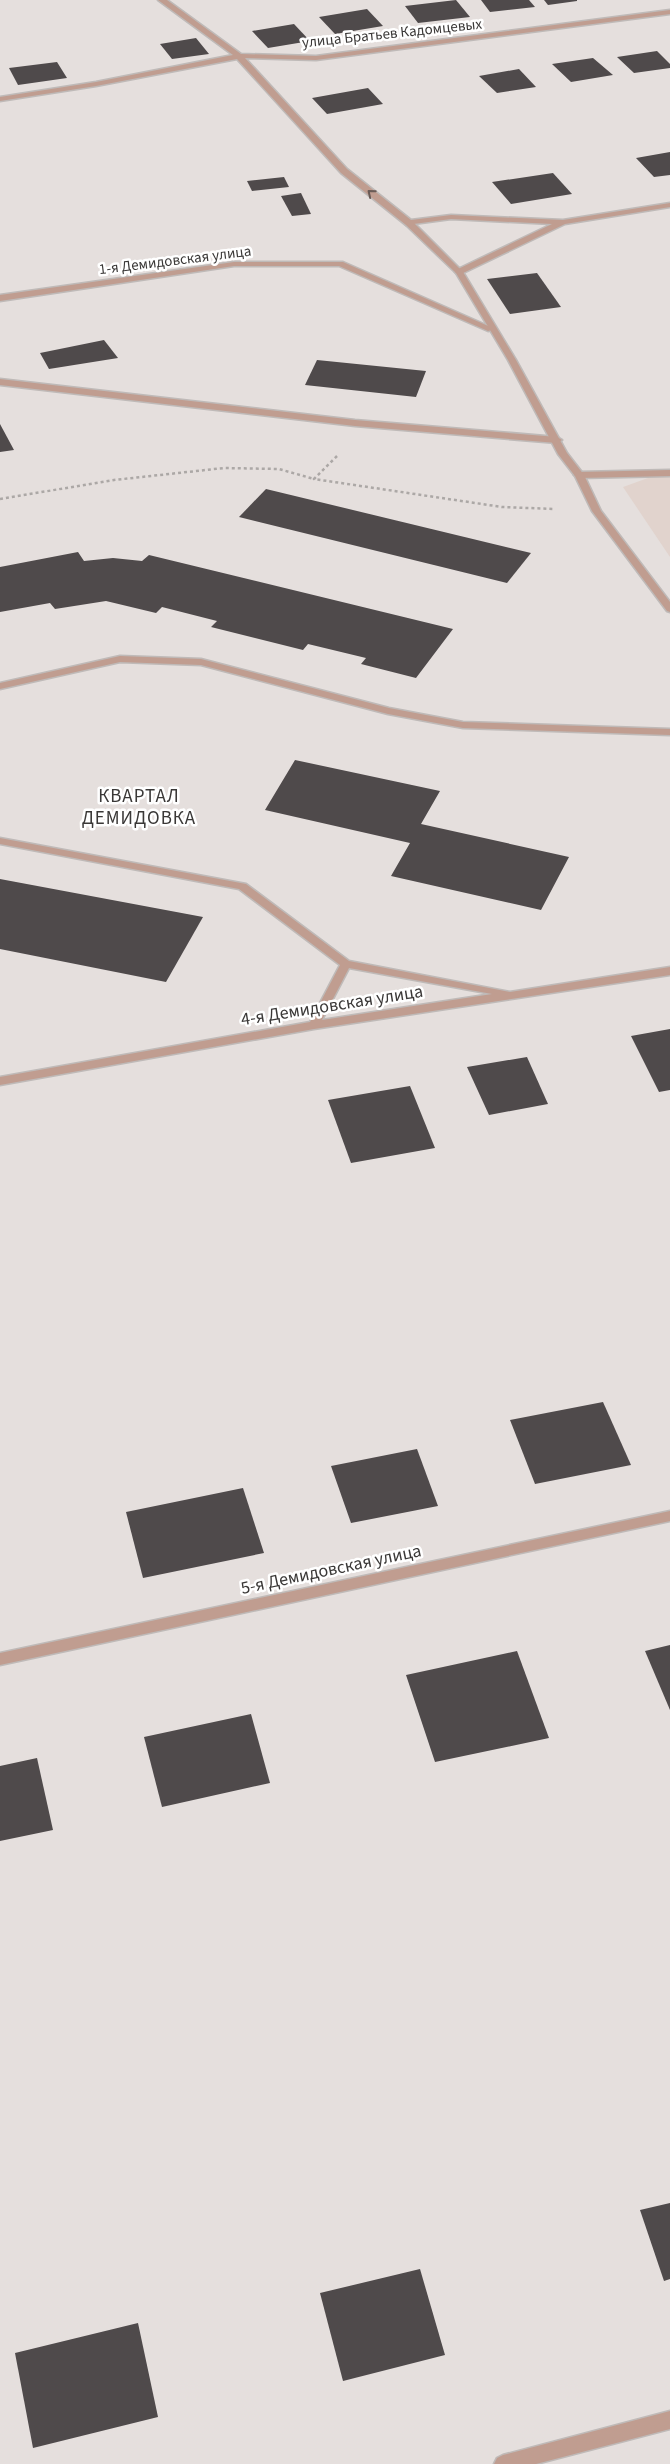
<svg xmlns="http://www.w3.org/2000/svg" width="670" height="2464" font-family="'Source Sans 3',sans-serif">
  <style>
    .built { fill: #e1d3cd }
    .building { fill: #4f4a4b }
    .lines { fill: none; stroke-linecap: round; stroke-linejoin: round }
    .lane-casing { stroke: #bfbab8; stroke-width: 3 }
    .street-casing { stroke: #bfbab8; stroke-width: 3 }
    .path { stroke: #aca8a6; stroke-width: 2.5; stroke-dasharray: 3 3; stroke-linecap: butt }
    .lane { fill: #c09d90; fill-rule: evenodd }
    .street { fill: #c09d90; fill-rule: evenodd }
    .oneway { stroke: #695b56 }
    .labels { text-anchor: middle; stroke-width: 5; stroke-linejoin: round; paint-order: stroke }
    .far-street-label { font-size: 15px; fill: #3a3837; stroke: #fff }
    .street-label { font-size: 18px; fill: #3a3837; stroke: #fff }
    .neighbourhood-label { font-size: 19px; letter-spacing: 1px; fill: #3a3837; stroke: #fff }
  </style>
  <rect width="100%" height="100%" fill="#e5dfdd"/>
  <path class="built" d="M 670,470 L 670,557 L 623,487 Z"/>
  <g class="building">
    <path d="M 456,0 L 470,17 L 418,23 L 405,6 Z"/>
    <path d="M 481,0 L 529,0 L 535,7 L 490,12 Z"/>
    <path d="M 544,0 L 577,0 L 577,1 L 548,5 Z"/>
    <path d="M 367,9 L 383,26 L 335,34 L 319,17 Z"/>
    <path d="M 294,24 L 310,41 L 268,48 L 252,31 Z"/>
    <path d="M 196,38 L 209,54 L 172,59 L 160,44 Z"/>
    <path d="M 657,51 L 670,64 L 670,68 L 634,73 L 617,57 Z"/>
    <path d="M 593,58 L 613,75 L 571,82 L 552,64 Z"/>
    <path d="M 57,62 L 67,78 L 18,85 L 9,68 Z"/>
    <path d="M 519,69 L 536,87 L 497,93 L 479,76 Z"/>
    <path d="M 368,88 L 383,104 L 327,114 L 312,98 Z"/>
    <path d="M 670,152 L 670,175 L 654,177 L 636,158 Z"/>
    <path d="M 553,173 L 572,194 L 511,204 L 492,182 Z"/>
    <path d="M 284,177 L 289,187 L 252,191 L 247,181 Z"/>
    <path d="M 301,193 L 311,214 L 292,216 L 281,196 Z"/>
    <path d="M 537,273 L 561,307 L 510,314 L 487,279 Z"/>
    <path d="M 104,340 L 118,358 L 49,369 L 40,353 Z"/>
    <path d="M 317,360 L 426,371 L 416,397 L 305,385 Z"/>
    <path d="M 0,424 L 14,450 L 0,452 Z"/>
    <path d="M 266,489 L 531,553 L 507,583 L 239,517 Z"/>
    <path d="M 78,552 L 84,561 L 113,558 L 142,561 L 149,555 L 453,629 L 416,678 L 361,664 L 366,658 L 308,644 L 303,650 L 211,627 L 217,621 L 162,607 L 156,613 L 106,601 L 55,609 L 50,603 L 0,612 L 0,567 Z"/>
    <path d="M 295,760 L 440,791 L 421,824 L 569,857 L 541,910 L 391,876 L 410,843 L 265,810 Z"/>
    <path d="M 0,879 L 203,917 L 166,982 L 0,949 Z"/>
    <path d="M 670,1029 L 670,1090 L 659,1092 L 631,1036 Z"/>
    <path d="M 527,1057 L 548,1104 L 489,1115 L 467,1067 Z"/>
    <path d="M 410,1086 L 435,1148 L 351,1163 L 328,1100 Z"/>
    <path d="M 603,1402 L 631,1465 L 535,1484 L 510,1420 Z"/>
    <path d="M 417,1449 L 438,1506 L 351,1523 L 331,1466 Z"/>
    <path d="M 243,1488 L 264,1553 L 143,1578 L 126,1512 Z"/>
    <path d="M 670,1645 L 670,1710 L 645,1651 Z"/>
    <path d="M 517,1651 L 549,1738 L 435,1762 L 406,1675 Z"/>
    <path d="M 251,1714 L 270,1783 L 162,1807 L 144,1737 Z"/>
    <path d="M 37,1758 L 53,1830 L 0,1841 L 0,1766 Z"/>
    <path d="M 670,2203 L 670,2279 L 664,2281 L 640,2210 Z"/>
    <path d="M 420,2269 L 445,2355 L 343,2381 L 320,2293 Z"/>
    <path d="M 138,2323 L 158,2417 L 33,2448 L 15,2353 Z"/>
  </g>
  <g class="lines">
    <g class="lane-casing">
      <g id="lane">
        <path d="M 158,0 L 167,0 L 241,54 L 316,56 L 670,10 L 670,14 L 316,60 L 245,58 L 347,169 L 411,220 L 451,215 L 563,220 L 670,203 L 670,207 L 565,224 L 459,275 L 455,272 L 456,270 L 552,224 L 451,219 L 406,225 L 341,173 L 237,59 L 96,86 L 0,101 L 0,97 L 96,82 L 233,55 Z"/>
        <path d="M 234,262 L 343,262 L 495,329 L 488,331 L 339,266 L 234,266 L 0,301 L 0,295 Z"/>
        <path d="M 0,379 L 355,420 L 557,437 L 562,440 L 557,443 L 355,426 L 0,385 Z"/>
        <path d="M 670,470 L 670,476 L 579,478 L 574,475 L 579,472 Z"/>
        <path d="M 120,656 L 201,659 L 389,708 L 463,722 L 670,729 L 670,735 L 463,728 L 388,714 L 201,665 L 120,662 L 0,689 L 0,683 Z"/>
        <path d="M 0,838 L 246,884 L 349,961 L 510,992 L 670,967 L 670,975 L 314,1029 L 0,1085 L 0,1077 L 310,1022 L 340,965 L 239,889 L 0,844 ZM 349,968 L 492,994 L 322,1020 Z"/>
        <path d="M 670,1511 L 670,1521 L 0,1665 L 0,1653 Z"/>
        <path d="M 670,2411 L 670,2429 L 536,2464 L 494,2464 L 497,2458 L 503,2455 Z"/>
      </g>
    </g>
    <g class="street-casing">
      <path id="street" d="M 406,221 L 412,221 L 463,272 L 516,360 L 567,453 L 584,475 L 601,511 L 670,602 L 670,612 L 667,611 L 592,511 L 575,476 L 558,454 L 508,360 L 456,273 L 406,225 Z"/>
    </g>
    <g class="path">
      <path d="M 337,456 L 314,479 L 502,507 L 555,509"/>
      <path d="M 0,499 L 114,480 L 224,468 L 279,469 L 314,479"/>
    </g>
    <use href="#lane" class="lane"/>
    <use href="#street" class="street"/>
  </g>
  <defs><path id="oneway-chevron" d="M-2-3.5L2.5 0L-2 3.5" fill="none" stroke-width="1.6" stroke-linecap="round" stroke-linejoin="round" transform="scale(1.25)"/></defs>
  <use class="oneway" href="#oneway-chevron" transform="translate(371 193) rotate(-141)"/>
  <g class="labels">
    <g class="far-street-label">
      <text transform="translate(392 33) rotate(-6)" y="5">улица Братьев Кадомцевых</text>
      <text transform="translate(175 260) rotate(-7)" y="5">1-я Демидовская улица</text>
    </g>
    <g class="street-label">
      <text transform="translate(332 1005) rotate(-9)" y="6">4-я Демидовская улица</text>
      <text transform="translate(331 1569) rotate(-12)" y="6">5-я Демидовская улица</text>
    </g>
    <g class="neighbourhood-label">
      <text x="139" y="802">КВАРТАЛ<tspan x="139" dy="22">ДЕМИДОВКА</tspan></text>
    </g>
  </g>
</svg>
